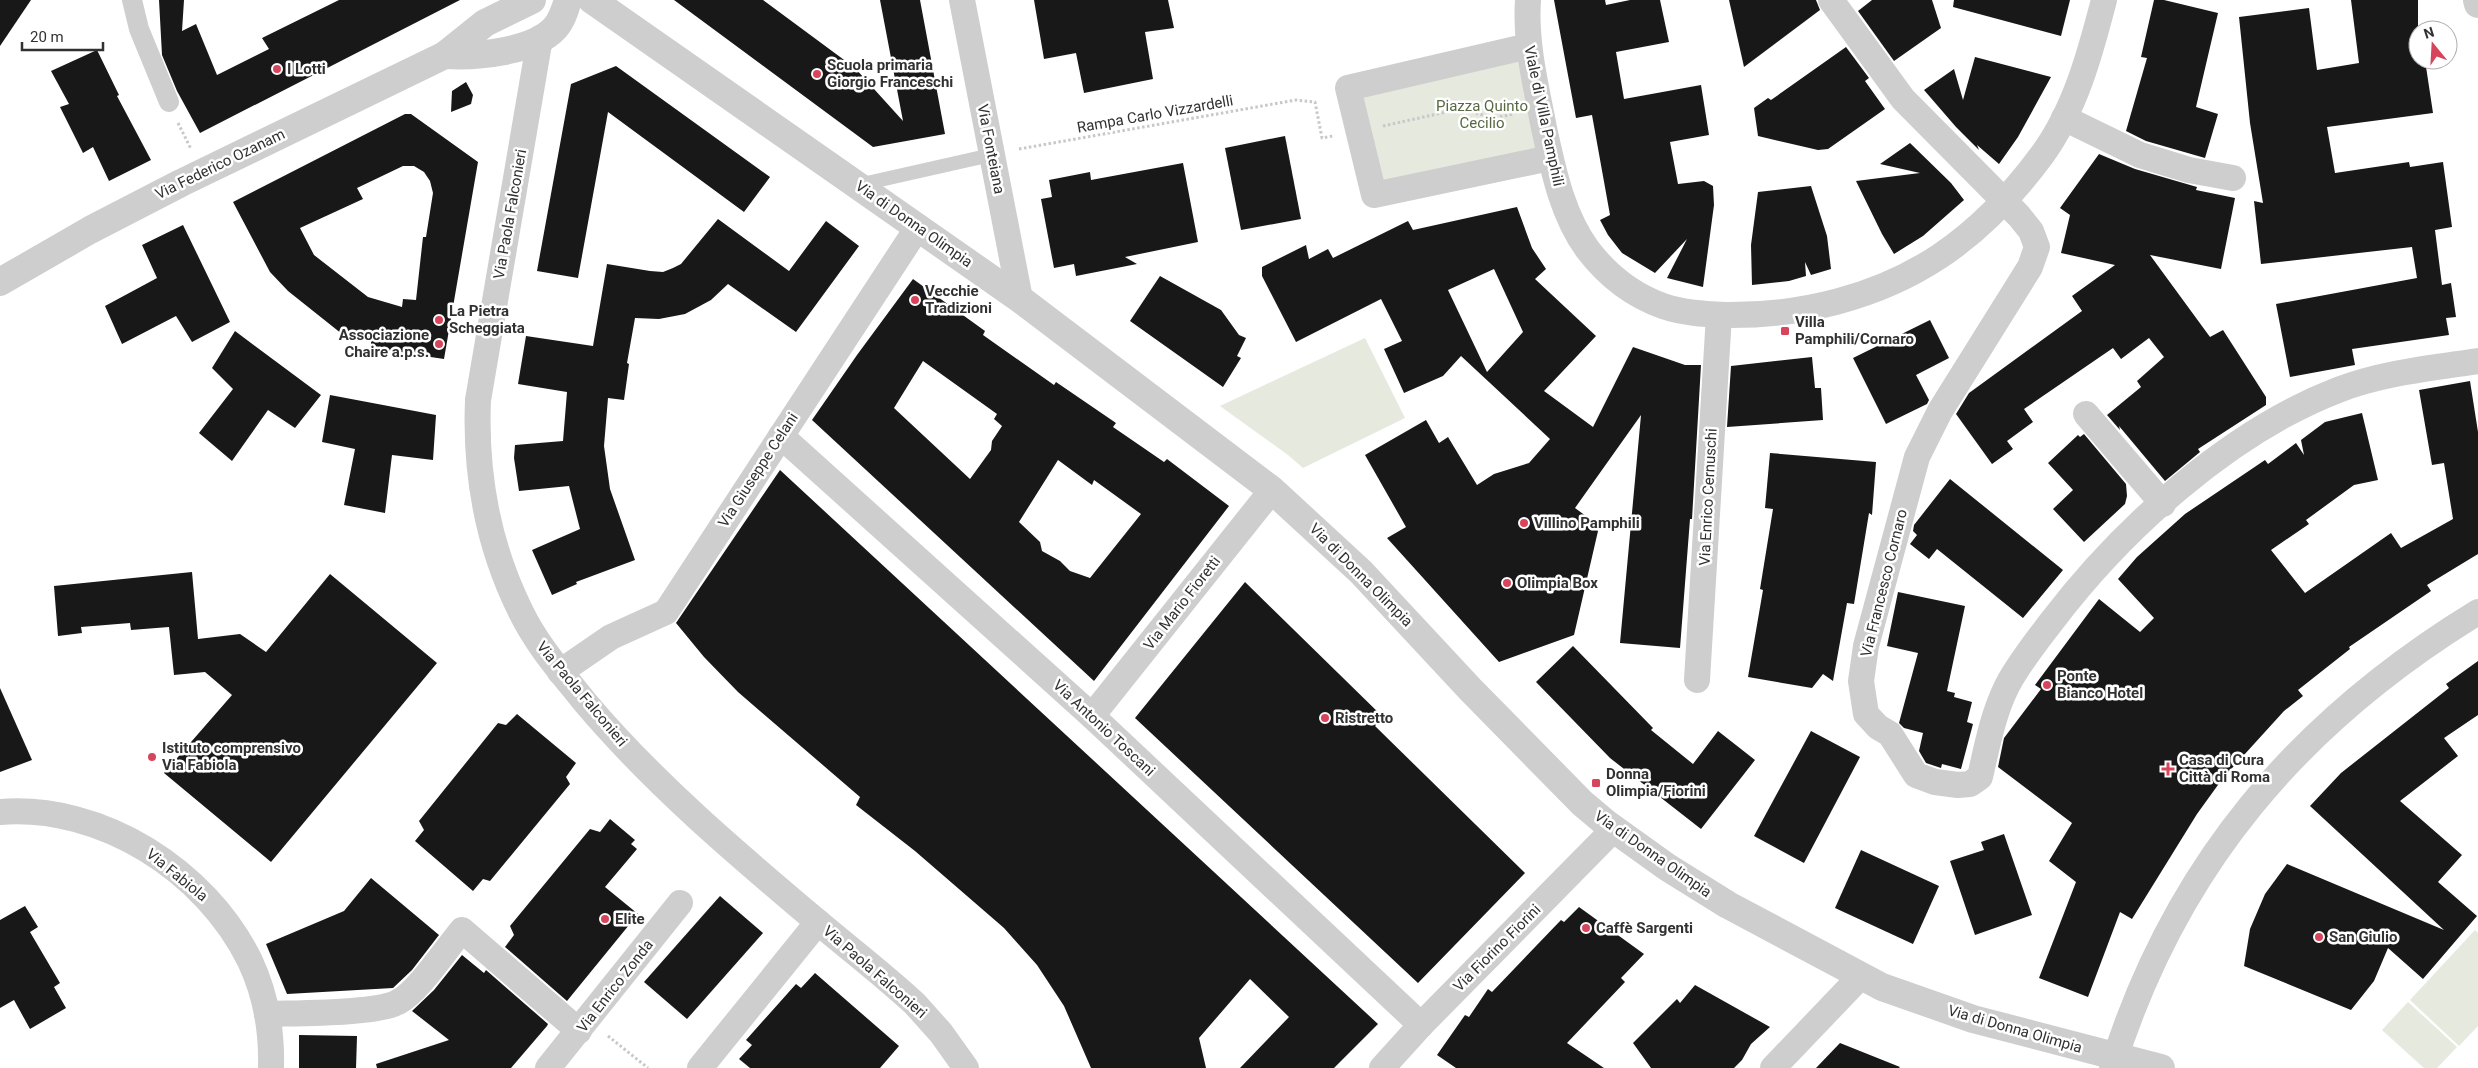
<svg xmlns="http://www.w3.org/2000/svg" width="2478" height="1068" font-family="Roboto,sans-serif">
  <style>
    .green { fill: #e5e9de }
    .building { fill: #181818; fill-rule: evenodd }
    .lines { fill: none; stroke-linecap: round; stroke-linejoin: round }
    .path { stroke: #c8c8c8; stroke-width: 3; stroke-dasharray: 2.5 2.5; stroke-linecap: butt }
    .service { stroke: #cecece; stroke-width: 14 }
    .pedestrian { stroke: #cecece; stroke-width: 20 }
    .minor { stroke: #cecece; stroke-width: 26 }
    .tertiary { stroke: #cecece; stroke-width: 28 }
    .poi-dot { fill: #d6455b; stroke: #fff; stroke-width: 2 }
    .labels { text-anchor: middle; stroke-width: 5; stroke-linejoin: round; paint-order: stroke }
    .poi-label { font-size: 15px; font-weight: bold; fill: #313131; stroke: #fff; text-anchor: start }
    .park-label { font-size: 15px; fill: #576942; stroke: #fff }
    .street-label { font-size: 15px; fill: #313131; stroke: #fff }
  </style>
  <rect width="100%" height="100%" fill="#fff"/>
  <g class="green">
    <path d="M 1529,46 L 1550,158 L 1374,195 L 1348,88 Z"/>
    <path d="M 1365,338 L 1405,418 L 1303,468 L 1288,455 L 1220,406 Z"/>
    <path d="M 2475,930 L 2478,933 L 2478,1026 L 2459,1046 L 2410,1000 Z"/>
    <path d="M 2408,1002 L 2457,1047 L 2437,1068 L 2424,1068 L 2382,1030 Z"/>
  </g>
  <g class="building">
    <path d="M 0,0 L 31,0 L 0,46 Z"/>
    <path d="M 159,0 L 184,0 L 182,31 L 196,24 L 217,75 L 269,49 L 262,38 L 339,0 L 460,0 L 200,133 L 177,91 L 162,55 Z"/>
    <path d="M 674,0 L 763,0 L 855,68 L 903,121 L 880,0 L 920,0 L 945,134 L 873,147 Z"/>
    <path d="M 1034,0 L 1168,0 L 1174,28 L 1145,32 L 1153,79 L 1084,93 L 1076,53 L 1044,59 Z"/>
    <path d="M 1554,0 L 1605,0 L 1606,5 L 1630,0 L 1660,0 L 1669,42 L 1616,52 L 1624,99 L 1701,85 L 1709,135 L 1670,142 L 1678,184 L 1704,181 L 1713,186 L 1714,205 L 1703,287 L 1667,278 L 1687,239 L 1655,273 L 1622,253 L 1608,235 L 1600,220 L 1610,215 L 1592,115 L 1576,118 Z"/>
    <path d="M 1729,0 L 1816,0 L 1820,10 L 1744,67 Z"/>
    <path d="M 1872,0 L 1932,0 L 1941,28 L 1894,61 L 1858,11 Z"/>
    <path d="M 1954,0 L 2070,0 L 2061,36 L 1953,7 Z"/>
    <path d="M 2154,0 L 2164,0 L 2218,13 L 2196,107 L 2218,114 L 2205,158 L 2146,141 L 2126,131 L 2147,58 L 2141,57 Z"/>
    <path d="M 2351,0 L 2418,0 L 2418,60 L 2425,60 L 2433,113 L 2327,127 L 2335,173 L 2409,162 L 2410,167 L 2443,162 L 2452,227 L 2435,230 L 2442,285 L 2451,283 L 2456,317 L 2446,318 L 2449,335 L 2352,349 L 2355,365 L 2290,377 L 2276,304 L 2417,278 L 2412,247 L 2261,264 L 2254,201 L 2263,203 L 2250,123 L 2239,17 L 2309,8 L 2317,70 L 2359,63 Z"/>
    <path d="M 1846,47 L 1869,78 L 1865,81 L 1885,109 L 1828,149 L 1818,150 L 1758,136 L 1754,108 L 1768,98 L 1771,100 Z"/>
    <path d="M 97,50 L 119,95 L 117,96 L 151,160 L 109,181 L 93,147 L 83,153 L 60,107 L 69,104 L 51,71 Z"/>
    <path d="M 1975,57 L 2051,77 L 2018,137 L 1999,164 L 1977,145 L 1979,150 L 1956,127 L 1924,90 L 1954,69 L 1963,100 Z"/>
    <path d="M 616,66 L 770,177 L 744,212 L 608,112 L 578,278 L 537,271 L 571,84 Z"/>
    <path d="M 466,82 L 473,95 L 471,104 L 451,112 L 452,91 Z"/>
    <path d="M 405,114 L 411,114 L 478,162 L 444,359 L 371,348 L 371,337 L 342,334 L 288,291 L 270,272 L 233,202 ZM 403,166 L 414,166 L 424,172 L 430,181 L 433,193 L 426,237 L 423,237 L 416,300 L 403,299 L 402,307 L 368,297 L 314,255 L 300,228 L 363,199 L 357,188 Z"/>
    <path d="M 1285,136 L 1301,219 L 1241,230 L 1225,148 Z"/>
    <path d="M 1910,143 L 1951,183 L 1964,200 L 1923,236 L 1894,254 L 1882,234 L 1856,181 L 1920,173 L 1880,164 Z"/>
    <path d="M 2099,154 L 2135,169 L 2197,187 L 2196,190 L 2235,198 L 2221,269 L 2150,255 L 2210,337 L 2223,330 L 2266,397 L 2266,405 L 2198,449 L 2200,452 L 2165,481 L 2119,426 L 2120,430 L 2107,415 L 2141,387 L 2137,381 L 2164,357 L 2149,338 L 2121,359 L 2113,348 L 2024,409 L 2033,422 L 2007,441 L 2013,449 L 1992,464 L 1956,414 L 1969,393 L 2082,311 L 2072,296 L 2115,265 L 2061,253 L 2070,215 L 2060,208 Z"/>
    <path d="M 1183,163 L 1198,242 L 1125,257 L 1137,264 L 1076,276 L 1074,264 L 1054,268 L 1041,199 L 1052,197 L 1049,180 L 1090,172 L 1091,180 Z"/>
    <path d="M 1811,186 L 1827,236 L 1831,269 L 1811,275 L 1805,262 L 1806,276 L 1789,281 L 1752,285 L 1751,245 L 1758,192 Z"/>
    <path d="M 1517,207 L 1532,248 L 1546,269 L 1535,279 L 1596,336 L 1544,391 L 1593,427 L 1633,347 L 1685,365 L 1701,365 L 1692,519 L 1690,519 L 1680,648 L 1620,643 L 1641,415 L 1575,508 L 1594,522 L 1598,531 L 1574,635 L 1499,662 L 1387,538 L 1406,527 L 1365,455 L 1426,420 L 1439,443 L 1448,437 L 1477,485 L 1494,474 L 1529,463 L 1550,439 L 1461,356 L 1443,376 L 1404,393 L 1384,349 L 1402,341 L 1381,299 L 1296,342 L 1262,276 L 1262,267 L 1306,245 L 1309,259 L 1328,249 L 1333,258 L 1408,221 L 1413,230 ZM 1494,269 L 1523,332 L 1487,372 L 1448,290 Z"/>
    <path d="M 718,219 L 789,271 L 826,221 L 859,246 L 796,332 L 728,284 L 711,300 L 685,314 L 659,319 L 635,318 L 627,363 L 629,364 L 624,400 L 608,398 L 604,446 L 610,489 L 635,560 L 576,582 L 577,584 L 552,595 L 532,550 L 580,529 L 569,486 L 519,491 L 514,458 L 515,445 L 563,441 L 567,392 L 518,384 L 526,336 L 593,346 L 607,264 L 650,271 L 663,272 L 673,268 L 681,264 Z"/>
    <path d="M 183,225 L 230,322 L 192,342 L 176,316 L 122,344 L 105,306 L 157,278 L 142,245 Z"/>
    <path d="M 1160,276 L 1221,310 L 1239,335 L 1246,338 L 1237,356 L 1241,358 L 1223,387 L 1130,321 Z"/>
    <path d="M 913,279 L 985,331 L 983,335 L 1054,385 L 1056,382 L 1116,423 L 1113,427 L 1164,462 L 1167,459 L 1229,506 L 1094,681 L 812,420 L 857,355 ZM 923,361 L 997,414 L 994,419 L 1002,426 L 992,441 L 991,450 L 970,479 L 894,408 ZM 1058,460 L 1092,485 L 1094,480 L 1141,514 L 1090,578 L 1070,571 L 1060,561 L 1042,551 L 1040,542 L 1019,522 Z"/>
    <path d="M 1930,320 L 1949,358 L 1916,375 L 1929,400 L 1927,404 L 1886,424 L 1853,358 Z"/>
    <path d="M 235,331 L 321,395 L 295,428 L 268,410 L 232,461 L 199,433 L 233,389 L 212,368 Z"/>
    <path d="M 1812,357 L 1815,388 L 1821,388 L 1823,420 L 1727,427 L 1731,366 Z"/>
    <path d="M 2470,381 L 2478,432 L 2478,554 L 2427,585 L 2431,591 L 2349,647 L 2350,649 L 2298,690 L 2303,696 L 2284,711 L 2244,755 L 2223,778 L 2197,814 L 2132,919 L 2120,912 L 2088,997 L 2039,978 L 2076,882 L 2049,861 L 2072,823 L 1998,767 L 2004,738 L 2041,689 L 2035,685 L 2099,599 L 2140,632 L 2154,618 L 2118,579 L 2137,557 L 2185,514 L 2265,460 L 2268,464 L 2296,443 L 2304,455 L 2301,440 L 2325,422 L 2362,413 L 2378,480 L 2354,485 L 2306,520 L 2309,524 L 2271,550 L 2305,593 L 2391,533 L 2401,548 L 2453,519 L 2444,463 L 2432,465 L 2419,390 Z"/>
    <path d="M 330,395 L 436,415 L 433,460 L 392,455 L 385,513 L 344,505 L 355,449 L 322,442 Z"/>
    <path d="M 2084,434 L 2126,484 L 2127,496 L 2125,504 L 2084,542 L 2053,509 L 2073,490 L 2048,463 L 2078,435 L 2080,437 Z"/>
    <path d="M 1770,453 L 1876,462 L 1872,515 L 1869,513 L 1854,604 L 1847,603 L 1833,681 L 1823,674 L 1812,688 L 1748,677 L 1763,590 L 1760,589 L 1773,509 L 1765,508 Z"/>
    <path d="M 780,470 L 1378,1024 L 1334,1068 L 1240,1068 L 1289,1017 L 1250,979 L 1199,1038 L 1206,1068 L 1091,1068 L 1064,1006 L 1037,965 L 1004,928 L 915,851 L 856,805 L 860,797 L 738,692 L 704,657 L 676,623 Z"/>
    <path d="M 1950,479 L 2063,570 L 2023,618 L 1937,549 L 1929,559 L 1910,544 L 1917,535 L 1913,531 L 1914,525 Z"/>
    <path d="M 192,572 L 198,639 L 240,634 L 266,652 L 330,574 L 437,663 L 271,862 L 164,773 L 232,695 L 205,672 L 174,675 L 169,627 L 131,630 L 130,623 L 81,627 L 82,633 L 58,636 L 54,586 Z"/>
    <path d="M 1245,582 L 1384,718 L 1375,726 L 1525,873 L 1418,983 L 1135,718 Z"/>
    <path d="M 1898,592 L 1965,606 L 1947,691 L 1955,693 L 1954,697 L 1972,702 L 1967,722 L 1973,724 L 1961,769 L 1942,764 L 1941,768 L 1926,763 L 1919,751 L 1923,733 L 1904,728 L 1899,723 L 1918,653 L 1887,646 Z"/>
    <path d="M 1573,646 L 1653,728 L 1651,730 L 1693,764 L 1718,731 L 1755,760 L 1701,829 L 1610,758 L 1536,682 Z"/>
    <path d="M 2478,661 L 2478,715 L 2444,738 L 2458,756 L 2400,801 L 2462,855 L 2438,882 L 2477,916 L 2423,979 L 2388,948 L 2374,981 L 2351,1010 L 2244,966 L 2250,929 L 2265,894 L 2287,864 L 2444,930 L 2310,806 L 2341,773 L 2449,688 L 2446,684 Z"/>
    <path d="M 0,688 L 32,760 L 0,772 Z"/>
    <path d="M 517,714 L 576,763 L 566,777 L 570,784 L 490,881 L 483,879 L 473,891 L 415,841 L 424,830 L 419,821 L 498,723 L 506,725 Z"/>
    <path d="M 1811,731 L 1860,757 L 1804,863 L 1754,836 Z"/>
    <path d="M 610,819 L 635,840 L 631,844 L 637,849 L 605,887 L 638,914 L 567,1001 L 505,947 L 514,935 L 510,926 L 590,829 L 600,832 Z"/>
    <path d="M 2004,834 L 2032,915 L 1975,935 L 1950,861 L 1984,850 L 1981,842 Z"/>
    <path d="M 1861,850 L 1939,886 L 1913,944 L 1835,908 Z"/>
    <path d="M 371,878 L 439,935 L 412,970 L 393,988 L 287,994 L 266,944 L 344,911 Z"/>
    <path d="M 720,896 L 763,933 L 687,1019 L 644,982 Z"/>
    <path d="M 25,906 L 38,927 L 30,932 L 60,983 L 54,987 L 66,1008 L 30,1029 L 14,1000 L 0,1008 L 0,920 Z"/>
    <path d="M 1579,907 L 1644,954 L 1621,978 L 1625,982 L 1567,1043 L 1604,1068 L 1456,1068 L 1437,1055 L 1465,1015 L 1469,1017 L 1488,989 L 1492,992 L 1561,920 L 1564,922 Z"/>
    <path d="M 462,955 L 484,973 L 486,970 L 548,1024 L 547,1026 L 511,1068 L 377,1068 L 376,1064 L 449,1040 L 412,1011 L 434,990 Z"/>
    <path d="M 815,973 L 899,1046 L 880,1068 L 750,1068 L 739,1059 L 752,1045 L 746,1040 L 796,984 L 801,988 Z"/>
    <path d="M 1695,985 L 1770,1027 L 1751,1044 L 1742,1060 L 1734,1068 L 1651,1068 L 1633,1043 L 1677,999 L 1680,1003 Z"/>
    <path d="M 299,1035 L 357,1036 L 356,1068 L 299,1068 Z"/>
    <path d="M 1840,1043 L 1900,1067 L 1899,1068 L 1816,1068 Z"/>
  </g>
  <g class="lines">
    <g class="path">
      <path d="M 178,123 L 191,149"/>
      <path d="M 1383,126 L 1460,109 L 1494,118 L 1514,114"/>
      <path d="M 1019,149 L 1296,100 L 1315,102 L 1322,138 L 1333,136"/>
      <path d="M 608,1036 L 648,1068"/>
    </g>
    <path class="service" d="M 858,185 L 991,155"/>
    <path class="pedestrian" d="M 132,0 L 139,29 L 169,102"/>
    <g class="minor">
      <path d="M 962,0 L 1020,299"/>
      <path d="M 1528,0 C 1525,43 1536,86 1544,128 C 1553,169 1562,215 1588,250 C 1608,276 1632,295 1663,306 C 1683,313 1704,314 1725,315 C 1800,316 1877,298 1940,256 C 1979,230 2014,193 2042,155 C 2075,110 2090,54 2104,0"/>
      <path d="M 1831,0 L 1903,99 L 2019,216 L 2031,231 L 2037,247 L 2030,267 L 1940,411 L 1917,457 L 1866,646 L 1861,681 L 1866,714 L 1878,727 L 1890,734 L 1916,775 L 1935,782 L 1958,785 L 1970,784 L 1980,777 C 1987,746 1993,714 2007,686 C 2019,663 2036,642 2052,621 C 2122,529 2229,432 2338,390 C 2382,373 2431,368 2478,361"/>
      <path d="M 540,38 L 478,400 C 475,473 488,546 521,612 C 537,645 561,672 584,701 C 653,783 737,854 819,923 C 851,950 884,975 915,1004 L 941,1033 L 966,1068"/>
      <path d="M 1529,46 L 1348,88 L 1374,195 L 1550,158"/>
      <path d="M 2064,118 L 2140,155 L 2189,170 L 2233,178"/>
      <path d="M 2086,414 L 2163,504"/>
      <path d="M 781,436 L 1092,716 L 1421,1025"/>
      <path d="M 560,672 L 611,637 L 666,612 L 918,227"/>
      <path d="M 1697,680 L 1719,315"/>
      <path d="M 1092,716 L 1272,490"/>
      <path d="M 0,812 C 102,804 206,871 250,961 C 266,995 272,1031 271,1068"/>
      <path d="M 267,1014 C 295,1013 377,1014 398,1002 C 418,992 446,949 462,930 L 579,1031"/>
      <path d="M 548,1068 L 680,903"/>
      <path d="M 700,1068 L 818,922"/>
      <path d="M 1382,1068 L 1421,1025 L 1614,829"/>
      <path d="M 1773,1068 L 1860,977"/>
      <path d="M 2112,1068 C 2175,866 2298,722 2478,612"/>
    </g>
    <g class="tertiary">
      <path d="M 592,0 L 1020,299 L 1272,490 L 1361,572 L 1470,689 L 1582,803 L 1607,824 L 1667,867 L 1728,905 L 1882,987 L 1973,1019 L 2161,1068"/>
      <path d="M 2477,0 L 2478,4"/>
      <path d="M 445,55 C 476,57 533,52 555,28 C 562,20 565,10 568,0"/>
      <path d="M 0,282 L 90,230 L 181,183 L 445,55 L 485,23 L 532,0"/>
    </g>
  </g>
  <g class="poi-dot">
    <circle cx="277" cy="69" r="5"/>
    <circle cx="817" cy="74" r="5"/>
    <circle cx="915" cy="300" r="5"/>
    <circle cx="439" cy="320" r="5"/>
    <rect x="1780" y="326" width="10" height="10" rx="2.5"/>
    <circle cx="439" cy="344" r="5"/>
    <circle cx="1524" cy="523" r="5"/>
    <circle cx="1507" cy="583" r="5"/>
    <circle cx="2047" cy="685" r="5"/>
    <circle cx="1325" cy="718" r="5"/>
    <circle cx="152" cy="757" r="5"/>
    <path d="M2165.5 761.5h5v5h5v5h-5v5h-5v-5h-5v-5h5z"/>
    <rect x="1591" y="778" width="10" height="10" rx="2.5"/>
    <circle cx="605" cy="919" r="5"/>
    <circle cx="1586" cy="928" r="5"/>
    <circle cx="2319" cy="937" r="5"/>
  </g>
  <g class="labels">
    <g class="poi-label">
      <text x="827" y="70">Scuola primaria<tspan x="827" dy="17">Giorgio Franceschi</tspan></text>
      <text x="287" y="74">I Lotti</text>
      <text x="925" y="296">Vecchie<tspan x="925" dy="17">Tradizioni</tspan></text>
      <text x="449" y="316">La Pietra<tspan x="449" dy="17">Scheggiata</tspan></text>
      <text x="1795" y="327">Villa<tspan x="1795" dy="17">Pamphili/Cornaro</tspan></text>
      <text x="429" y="340" text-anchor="end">Associazione<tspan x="429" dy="17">Chaire a.p.s.</tspan></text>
      <text x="1534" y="528">Villino Pamphili</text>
      <text x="1517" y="588">Olimpia Box</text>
      <text x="2057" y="681">Ponte<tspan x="2057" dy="17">Bianco Hotel</tspan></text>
      <text x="1335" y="723">Ristretto</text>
      <text x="162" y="753">Istituto comprensivo<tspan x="162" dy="17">Via Fabiola</tspan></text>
      <text x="2179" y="765">Casa di Cura<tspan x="2179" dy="17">Città di Roma</tspan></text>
      <text x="1606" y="779">Donna<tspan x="1606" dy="17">Olimpia/Fiorini</tspan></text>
      <text x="615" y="924">Elite</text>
      <text x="1596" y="933">Caffè Sargenti</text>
      <text x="2329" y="942">San Giulio</text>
    </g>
    <g class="park-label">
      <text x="1482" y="111">Piazza Quinto<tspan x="1482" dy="17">Cecilio</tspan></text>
    </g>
    <g class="street-label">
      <text transform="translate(1155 114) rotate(-10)" y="5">Rampa Carlo Vizzardelli</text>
      <text transform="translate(1544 116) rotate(78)" y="5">Viale di Villa Pamphili</text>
      <text transform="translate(991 149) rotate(79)" y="5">Via Fonteiana</text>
      <text transform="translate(220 164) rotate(-26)" y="5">Via Federico Ozanam</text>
      <text transform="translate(510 214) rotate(-80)" y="5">Via Paola Falconieri</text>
      <text transform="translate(914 224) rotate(35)" y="5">Via di Donna Olimpia</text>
      <text transform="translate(758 470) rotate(-57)" y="5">Via Giuseppe Celani</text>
      <text transform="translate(1708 497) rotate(-87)" y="5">Via Enrico Cernuschi</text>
      <text transform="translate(1361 575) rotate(45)" y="5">Via di Donna Olimpia</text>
      <text transform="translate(1884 583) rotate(-76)" y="5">Via Francesco Cornaro</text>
      <text transform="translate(1182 603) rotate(-52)" y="5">Via Mario Fioretti</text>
      <text transform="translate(582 694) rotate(50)" y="5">Via Paola Falconieri</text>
      <text transform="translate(1104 728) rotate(43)" y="5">Via Antonio Toscani</text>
      <text transform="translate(1653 854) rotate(35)" y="5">Via di Donna Olimpia</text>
      <text transform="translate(177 875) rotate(39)" y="5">Via Fabiola</text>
      <text transform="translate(1497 948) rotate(-45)" y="5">Via Fiorino Fiorini</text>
      <text transform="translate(875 972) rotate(41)" y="5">Via Paola Falconieri</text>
      <text transform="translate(615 986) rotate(-52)" y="5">Via Enrico Zonda</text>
      <text transform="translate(2015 1029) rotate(16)" y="5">Via di Donna Olimpia</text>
    </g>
  </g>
  <g transform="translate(2433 45) rotate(342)"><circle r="24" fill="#ffffff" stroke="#adadad"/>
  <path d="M0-4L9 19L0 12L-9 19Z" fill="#d6455b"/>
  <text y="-8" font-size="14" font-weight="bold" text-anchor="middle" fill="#313131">N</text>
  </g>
  <path d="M22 42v8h81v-8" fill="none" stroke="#313131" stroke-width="2.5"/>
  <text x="30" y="42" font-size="15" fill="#313131" stroke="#ffffff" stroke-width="4" paint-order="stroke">20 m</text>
</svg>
